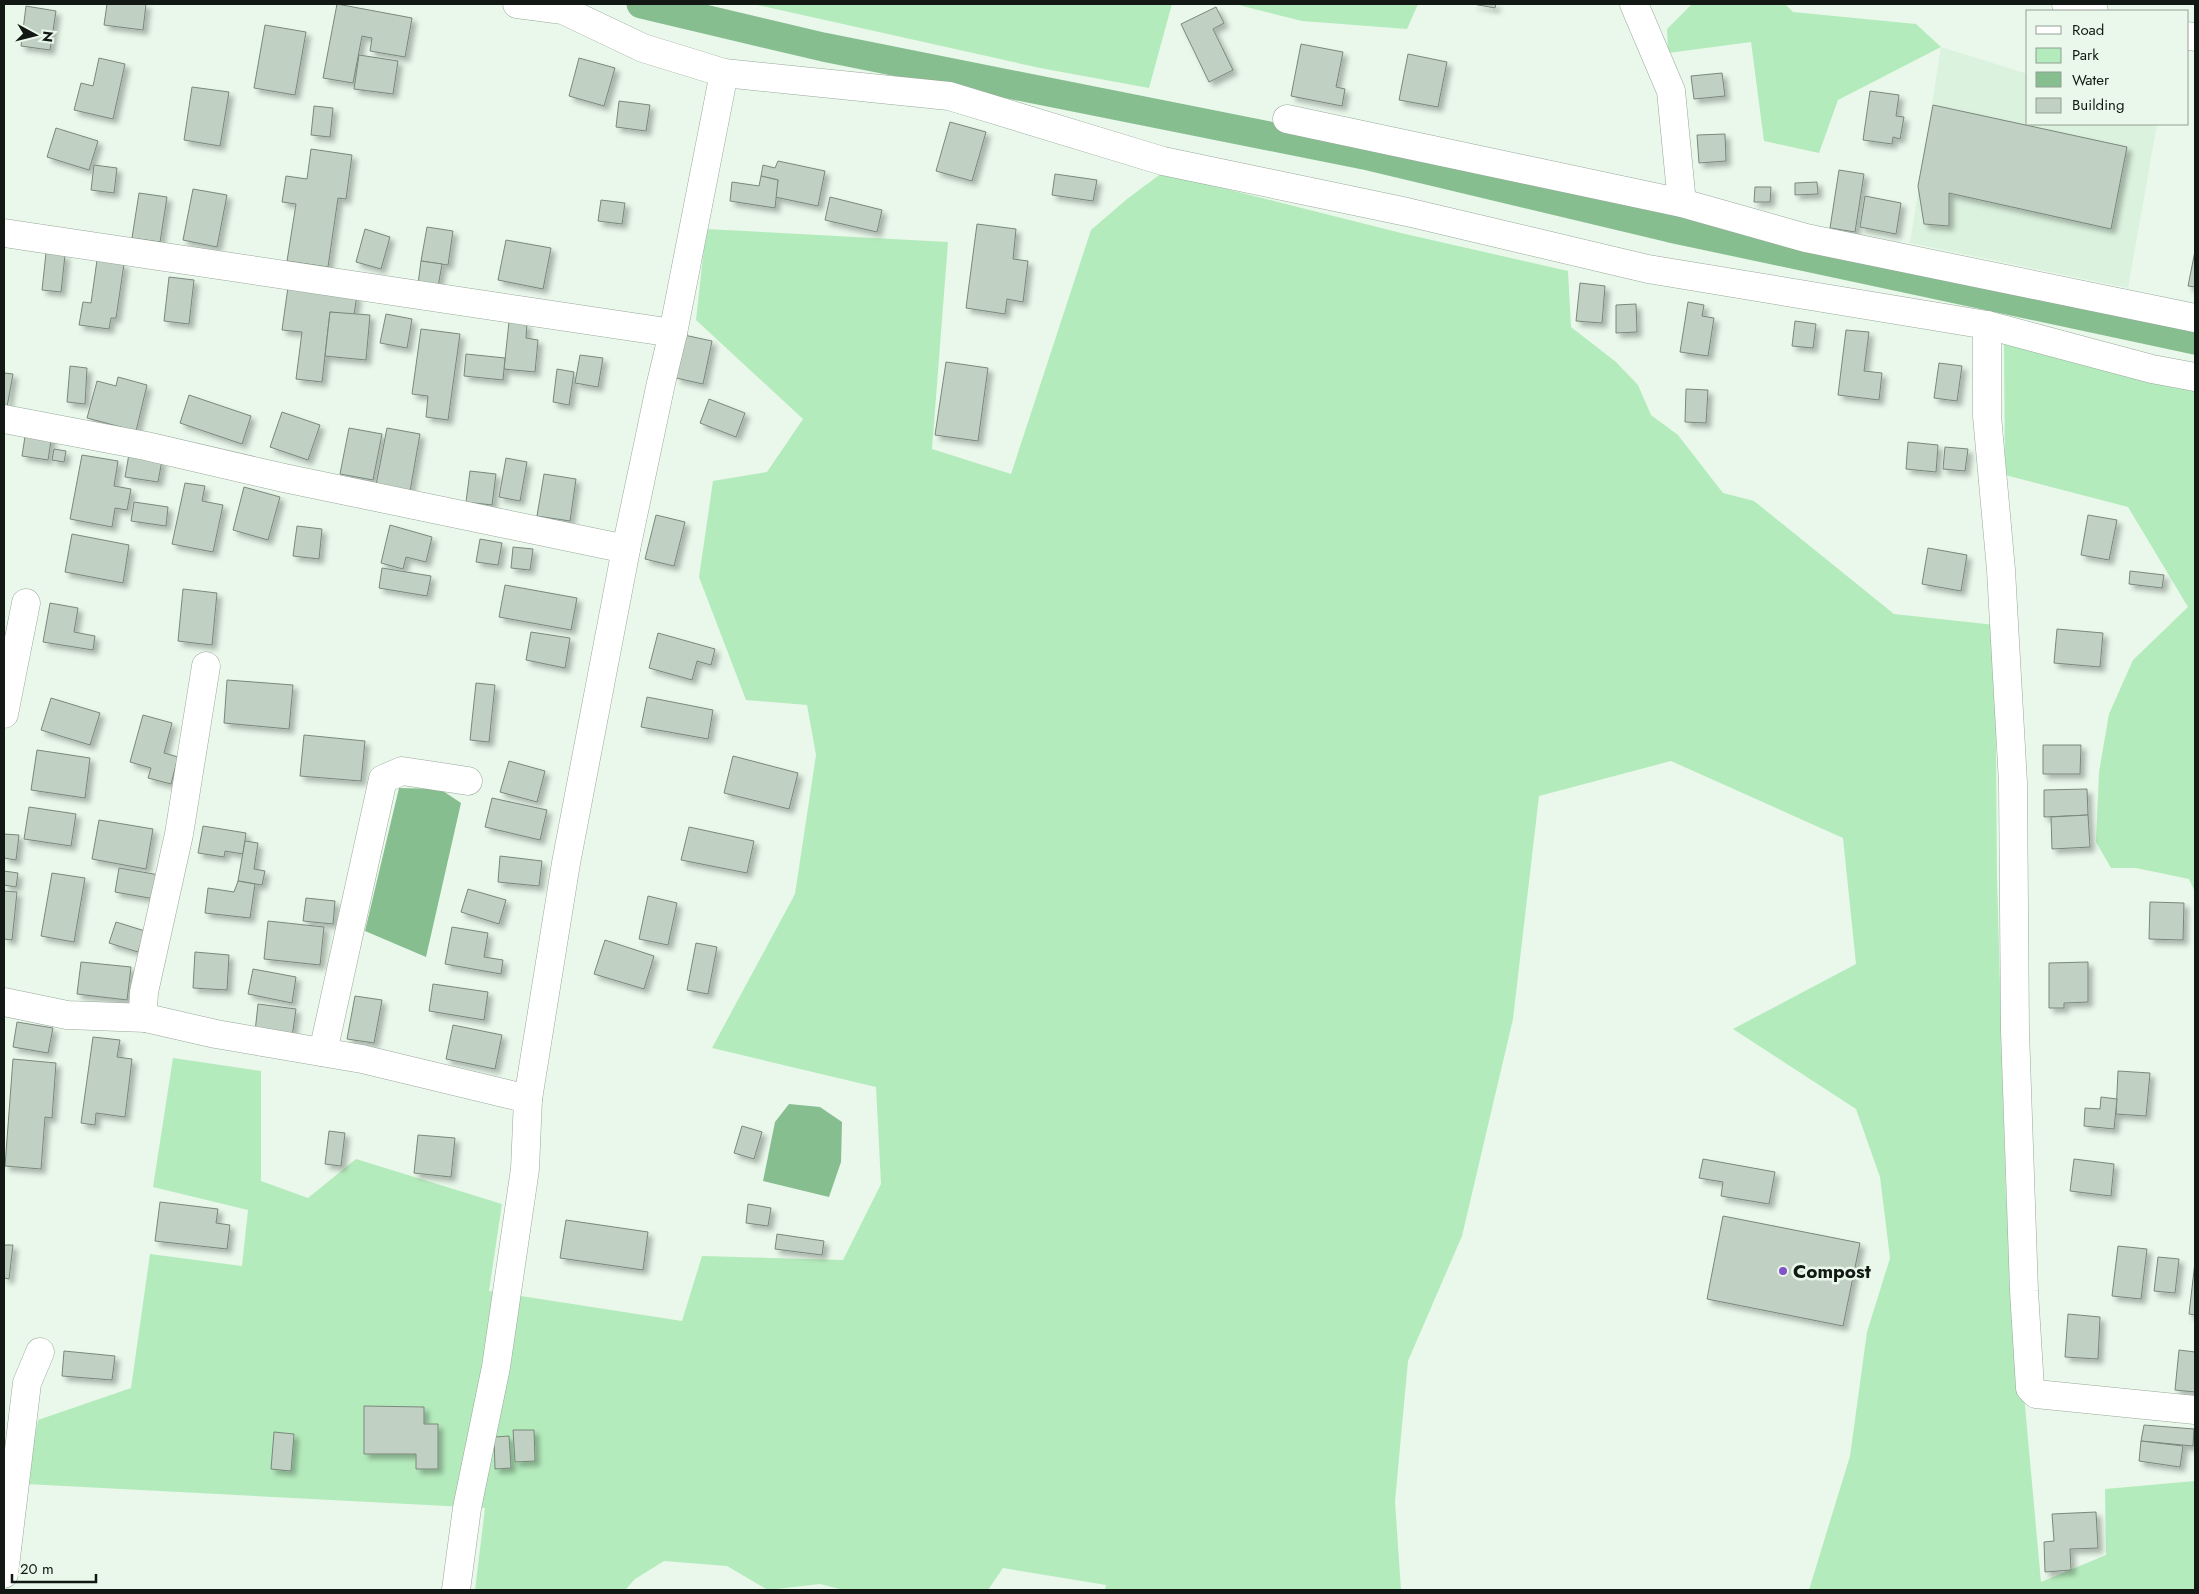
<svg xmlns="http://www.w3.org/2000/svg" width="2199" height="1594" font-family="Jost,sans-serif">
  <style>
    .built { fill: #dbf2de }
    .green { fill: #b4ebbc }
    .water { fill: #87be90 }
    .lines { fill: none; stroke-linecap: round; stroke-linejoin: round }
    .canal { stroke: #87be90; stroke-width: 29 }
    .building { fill: #c0d0c2; stroke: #7a887c; filter: url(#shadow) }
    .minor-casing { stroke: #99a89b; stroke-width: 29 }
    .motorway-casing { stroke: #99a89b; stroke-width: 29 }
    .minor { stroke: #fff; stroke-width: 28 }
    .motorway { stroke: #fff; stroke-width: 28 }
    .poi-dot { fill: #8252ca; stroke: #e9f8ea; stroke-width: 2 }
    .labels { text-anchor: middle; stroke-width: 5; stroke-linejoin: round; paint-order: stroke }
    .poi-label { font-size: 19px; font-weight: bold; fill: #121813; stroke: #e9f8ea; text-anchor: start }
  </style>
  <defs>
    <filter id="shadow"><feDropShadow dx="4.5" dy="4.5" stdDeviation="2.5" flood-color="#0004"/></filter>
  </defs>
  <rect width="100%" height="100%" fill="#e9f8ea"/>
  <path class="built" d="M 1941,47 L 2028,74 L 2028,124 L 2157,124 L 2128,288 L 1910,243 Z"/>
  <g class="green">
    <path d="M 753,4 L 1172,4 L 1149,88 L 1040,68 Z"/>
    <path d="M 1235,4 L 1418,4 L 1407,29 L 1302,21 Z"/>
    <path d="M 1692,4 L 1785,4 L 1793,12 L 1916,24 L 1941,47 L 1838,100 L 1819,153 L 1764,141 L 1751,42 L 1668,53 L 1667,29 Z"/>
    <path d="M 1162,173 L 1401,233 L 1568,271 L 1571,327 L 1616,362 L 1638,385 L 1651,415 L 1678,435 L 1723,493 L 1754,501 L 1894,614 L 1995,625 L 1997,877 L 2006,1197 L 2041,1582 L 2106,1555 L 2105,1489 L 2195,1481 L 2195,1590 L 1809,1590 L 1850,1456 L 1867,1332 L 1890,1258 L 1880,1177 L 1856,1109 L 1733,1029 L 1856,964 L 1843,838 L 1671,761 L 1539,796 L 1513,1019 L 1462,1236 L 1408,1361 L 1395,1501 L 1401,1590 L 1105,1590 L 1106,1585 L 1003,1568 L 988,1590 L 843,1590 L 820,1584 L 768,1590 L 727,1566 L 664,1561 L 635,1579 L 625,1590 L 475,1590 L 485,1508 L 26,1484 L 38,1420 L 131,1388 L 150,1254 L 242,1266 L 248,1210 L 153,1187 L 173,1058 L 261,1071 L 261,1181 L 308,1198 L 356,1159 L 502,1204 L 489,1291 L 682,1321 L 702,1256 L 843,1260 L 881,1184 L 876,1087 L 712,1048 L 795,894 L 816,755 L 807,705 L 746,700 L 699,577 L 713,481 L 767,472 L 803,419 L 696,320 L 706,229 L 948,242 L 932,449 L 1011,474 L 1091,230 L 1127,199 Z"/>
    <path d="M 2004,341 L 2195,386 L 2195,892 L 2189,879 L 2136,868 L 2111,868 L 2096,842 L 2099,772 L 2109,714 L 2133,660 L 2188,607 L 2128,507 L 2005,475 Z"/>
  </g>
  <g class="water">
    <path d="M 399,788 L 440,789 L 461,803 L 426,957 L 365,931 Z"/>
    <path d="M 789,1104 L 820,1107 L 842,1122 L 841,1162 L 829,1197 L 763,1181 L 775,1122 Z"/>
  </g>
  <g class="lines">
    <path class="canal" d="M 641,4 L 823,47 L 1364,155 L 1670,228 L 2195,340"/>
  </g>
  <g class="building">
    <path d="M 107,4 L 146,4 L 143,30 L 104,25 Z"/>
    <path d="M 337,4 L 412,18 L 405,57 L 370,51 L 372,38 L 362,36 L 353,83 L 323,78 Z"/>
    <path d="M 1473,4 L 1496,4 L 1495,8 Z"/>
    <path d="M 26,6 L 56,11 L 50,50 L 21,46 Z"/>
    <path d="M 1216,7 L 1224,23 L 1213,29 L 1233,70 L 1209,82 L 1181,24 Z"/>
    <path d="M 265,25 L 306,32 L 295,95 L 254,88 Z"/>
    <path d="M 1301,44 L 1343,52 L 1336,87 L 1345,89 L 1342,106 L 1291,96 Z"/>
    <path d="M 1408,54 L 1447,62 L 1438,107 L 1399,100 Z"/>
    <path d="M 359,55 L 398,61 L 393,94 L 354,89 Z"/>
    <path d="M 99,58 L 125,64 L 113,119 L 74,110 L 81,83 L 93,86 Z"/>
    <path d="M 579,58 L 615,68 L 604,106 L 569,96 Z"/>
    <path d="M 1722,73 L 1725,96 L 1694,99 L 1691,76 Z"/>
    <path d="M 192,87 L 229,92 L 220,146 L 184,140 Z"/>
    <path d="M 1870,91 L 1899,95 L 1896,116 L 1904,117 L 1900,139 L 1893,137 L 1892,144 L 1863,140 Z"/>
    <path d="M 619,101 L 650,105 L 646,131 L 616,127 Z"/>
    <path d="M 1933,105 L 2127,147 L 2111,229 L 1949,193 L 1949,226 L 1924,224 L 1918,186 Z"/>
    <path d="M 314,106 L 333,108 L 330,137 L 311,135 Z"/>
    <path d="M 950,122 L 986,132 L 972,181 L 936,171 Z"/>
    <path d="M 56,128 L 98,141 L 89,170 L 47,157 Z"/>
    <path d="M 1725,134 L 1726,161 L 1699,163 L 1697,135 Z"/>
    <path d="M 311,149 L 352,155 L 346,199 L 338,198 L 328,267 L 287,261 L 296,204 L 282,202 L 286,176 L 307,179 Z"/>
    <path d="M 778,161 L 825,171 L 818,206 L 775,197 L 778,180 L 761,176 L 763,165 L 775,168 Z"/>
    <path d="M 94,165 L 117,168 L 114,193 L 91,190 Z"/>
    <path d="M 1839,170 L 1864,174 L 1855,232 L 1830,228 Z"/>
    <path d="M 1055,174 L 1097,180 L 1093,201 L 1052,195 Z"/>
    <path d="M 761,176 L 778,180 L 775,208 L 730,201 L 732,182 L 759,186 Z"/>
    <path d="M 1817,182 L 1818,194 L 1795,195 L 1795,183 Z"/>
    <path d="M 1755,187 L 1771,187 L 1770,202 L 1754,202 Z"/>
    <path d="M 193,189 L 227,195 L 217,247 L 183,240 Z"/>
    <path d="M 139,193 L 167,197 L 160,242 L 132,238 Z"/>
    <path d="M 1865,196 L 1901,203 L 1896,234 L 1860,227 Z"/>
    <path d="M 830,197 L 882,210 L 877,232 L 825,220 Z"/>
    <path d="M 601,200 L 625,203 L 622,224 L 598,221 Z"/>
    <path d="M 977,224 L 1016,229 L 1013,259 L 1028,261 L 1023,302 L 1007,299 L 1005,314 L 966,308 Z"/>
    <path d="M 427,227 L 453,231 L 448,265 L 421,261 Z"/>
    <path d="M 365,229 L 390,237 L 381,269 L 356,262 Z"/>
    <path d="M 506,240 L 551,248 L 543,289 L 498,280 Z"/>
    <path d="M 2195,251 L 2195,287 L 2188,286 Z"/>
    <path d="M 46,253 L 65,255 L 61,292 L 42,290 Z"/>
    <path d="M 97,260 L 124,264 L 116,318 L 111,318 L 109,329 L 79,325 L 83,302 L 91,303 Z"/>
    <path d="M 421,261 L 442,264 L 438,287 L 418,284 Z"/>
    <path d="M 169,277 L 194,280 L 189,324 L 164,321 Z"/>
    <path d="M 1580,283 L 1605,286 L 1602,323 L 1576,321 Z"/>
    <path d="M 288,287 L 357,295 L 354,315 L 330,312 L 322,382 L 296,379 L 302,332 L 282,330 Z"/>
    <path d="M 1688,302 L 1704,305 L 1702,316 L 1714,318 L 1708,356 L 1680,352 Z"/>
    <path d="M 1636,304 L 1637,332 L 1616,333 L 1616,305 Z"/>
    <path d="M 330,312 L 370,315 L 366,360 L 325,356 Z"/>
    <path d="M 386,314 L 412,319 L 407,348 L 380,343 Z"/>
    <path d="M 1795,321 L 1816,324 L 1813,348 L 1792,346 Z"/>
    <path d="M 509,322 L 527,324 L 526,338 L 538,340 L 535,372 L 504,369 Z"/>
    <path d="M 421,329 L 460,334 L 448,420 L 426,417 L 428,396 L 412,394 Z"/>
    <path d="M 1846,330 L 1869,332 L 1864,371 L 1882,373 L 1879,400 L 1838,395 Z"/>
    <path d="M 684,335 L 712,341 L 703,384 L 676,378 Z"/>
    <path d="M 466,354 L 505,358 L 503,380 L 464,376 Z"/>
    <path d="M 580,355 L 603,358 L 598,387 L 575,383 Z"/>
    <path d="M 946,362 L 988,368 L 978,441 L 935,435 Z"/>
    <path d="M 1939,363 L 1962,366 L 1957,401 L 1934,398 Z"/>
    <path d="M 70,366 L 87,368 L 85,404 L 67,402 Z"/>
    <path d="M 557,369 L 574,372 L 569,405 L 553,402 Z"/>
    <path d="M 4,373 L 13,374 L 7,407 L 4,406 Z"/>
    <path d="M 118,377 L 147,385 L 136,431 L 87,418 L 97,381 L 116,386 Z"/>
    <path d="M 1686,389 L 1708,390 L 1706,423 L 1685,422 Z"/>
    <path d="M 189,395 L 251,416 L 242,444 L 180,423 Z"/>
    <path d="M 709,399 L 745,413 L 736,437 L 700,423 Z"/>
    <path d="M 282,412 L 320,425 L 308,460 L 270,447 Z"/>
    <path d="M 349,428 L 382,434 L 373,480 L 340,474 Z"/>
    <path d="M 387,428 L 420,434 L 410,491 L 376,485 Z"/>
    <path d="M 26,430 L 52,434 L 48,460 L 22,456 Z"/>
    <path d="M 1908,442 L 1938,445 L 1936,472 L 1906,469 Z"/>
    <path d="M 1945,447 L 1968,449 L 1965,471 L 1943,469 Z"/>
    <path d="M 54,449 L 66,451 L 64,462 L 52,460 Z"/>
    <path d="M 129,454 L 162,460 L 158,482 L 125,477 Z"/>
    <path d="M 82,455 L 118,461 L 114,486 L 131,489 L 127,510 L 115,508 L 112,527 L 70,519 Z"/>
    <path d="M 506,458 L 527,462 L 520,501 L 499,497 Z"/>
    <path d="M 470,471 L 496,474 L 492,505 L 466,502 Z"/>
    <path d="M 544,474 L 576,479 L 570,521 L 537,516 Z"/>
    <path d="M 185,483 L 205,486 L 202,501 L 223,505 L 213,552 L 172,544 Z"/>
    <path d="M 244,487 L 280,497 L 268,540 L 233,530 Z"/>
    <path d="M 134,502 L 168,507 L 166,526 L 131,521 Z"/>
    <path d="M 656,515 L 685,522 L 674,566 L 645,559 Z"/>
    <path d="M 2088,515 L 2117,520 L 2109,560 L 2081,555 Z"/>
    <path d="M 390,525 L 432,537 L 426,562 L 406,557 L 403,569 L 381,563 Z"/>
    <path d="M 297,526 L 322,529 L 319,559 L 293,556 Z"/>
    <path d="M 72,534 L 129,545 L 123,583 L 65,572 Z"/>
    <path d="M 480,539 L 502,543 L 498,565 L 476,562 Z"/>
    <path d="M 513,547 L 533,549 L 530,570 L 511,568 Z"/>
    <path d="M 1928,548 L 1967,555 L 1961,591 L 1922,584 Z"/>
    <path d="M 382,568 L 431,576 L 427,596 L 379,588 Z"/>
    <path d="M 2130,571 L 2164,575 L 2162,588 L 2129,584 Z"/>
    <path d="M 505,585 L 577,598 L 571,630 L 499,617 Z"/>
    <path d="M 183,589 L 217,593 L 212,645 L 178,641 Z"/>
    <path d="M 50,603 L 78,608 L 74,632 L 95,636 L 93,650 L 43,642 Z"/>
    <path d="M 2057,629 L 2103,633 L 2100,667 L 2054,663 Z"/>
    <path d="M 531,632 L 570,638 L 565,668 L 526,660 Z"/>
    <path d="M 658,633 L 715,649 L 711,665 L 697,661 L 692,680 L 649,668 Z"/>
    <path d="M 227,680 L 293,685 L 289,729 L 224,723 Z"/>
    <path d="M 476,683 L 495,685 L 489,742 L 470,740 Z"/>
    <path d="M 647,697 L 713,710 L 708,739 L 641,727 Z"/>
    <path d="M 51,698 L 100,713 L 90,745 L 41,730 Z"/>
    <path d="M 143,715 L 172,723 L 164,753 L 178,757 L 171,784 L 148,778 L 151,768 L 130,762 Z"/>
    <path d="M 304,735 L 365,741 L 361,781 L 300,776 Z"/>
    <path d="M 2043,745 L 2081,745 L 2080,774 L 2043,774 Z"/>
    <path d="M 37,750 L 90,758 L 85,798 L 31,790 Z"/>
    <path d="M 733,756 L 798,773 L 789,809 L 724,793 Z"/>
    <path d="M 509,761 L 545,771 L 537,802 L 500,792 Z"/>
    <path d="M 2087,789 L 2088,815 L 2044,817 L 2044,790 Z"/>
    <path d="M 492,798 L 547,810 L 540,840 L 485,827 Z"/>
    <path d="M 29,807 L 76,814 L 71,846 L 24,839 Z"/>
    <path d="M 2088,815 L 2090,847 L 2052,849 L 2051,817 Z"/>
    <path d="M 99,820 L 153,829 L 146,869 L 92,859 Z"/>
    <path d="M 203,826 L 246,833 L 243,854 L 225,851 L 224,857 L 198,853 Z"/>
    <path d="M 689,827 L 754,841 L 747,873 L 681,860 Z"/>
    <path d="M 4,834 L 19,835 L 16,860 L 4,858 Z"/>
    <path d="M 245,841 L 258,843 L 254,869 L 265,871 L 262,885 L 238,881 Z"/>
    <path d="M 500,856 L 542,861 L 539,886 L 498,882 Z"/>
    <path d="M 119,868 L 159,875 L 155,899 L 115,892 Z"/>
    <path d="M 4,871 L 18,873 L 16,887 L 4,885 Z"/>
    <path d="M 52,873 L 85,878 L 74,942 L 41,936 Z"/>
    <path d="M 238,881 L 255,884 L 250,918 L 205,913 L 208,888 L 234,892 Z"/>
    <path d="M 468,889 L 506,900 L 499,924 L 461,912 Z"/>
    <path d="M 4,891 L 17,892 L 12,940 L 4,939 Z"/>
    <path d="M 648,896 L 677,903 L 668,945 L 639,939 Z"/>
    <path d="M 306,898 L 335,901 L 333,924 L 303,921 Z"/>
    <path d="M 2150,902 L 2184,903 L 2183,940 L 2149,939 Z"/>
    <path d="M 268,921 L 324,927 L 320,965 L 264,959 Z"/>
    <path d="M 116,922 L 145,931 L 138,952 L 109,943 Z"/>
    <path d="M 452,927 L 488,933 L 484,957 L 503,960 L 501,974 L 445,964 Z"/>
    <path d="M 605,940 L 654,956 L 644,989 L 594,974 Z"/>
    <path d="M 696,943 L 717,947 L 708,994 L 687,990 Z"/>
    <path d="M 195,952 L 229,955 L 227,990 L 193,988 Z"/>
    <path d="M 81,962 L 131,967 L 127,1000 L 77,994 Z"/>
    <path d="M 2088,962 L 2088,1002 L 2064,1003 L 2064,1008 L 2049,1008 L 2049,963 Z"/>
    <path d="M 253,969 L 296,977 L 292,1003 L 248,994 Z"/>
    <path d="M 433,984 L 488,992 L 484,1020 L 429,1011 Z"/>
    <path d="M 355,996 L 382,1000 L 374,1043 L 347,1039 Z"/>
    <path d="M 258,1004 L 296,1009 L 292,1037 L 255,1032 Z"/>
    <path d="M 17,1022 L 53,1028 L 48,1053 L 13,1047 Z"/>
    <path d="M 453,1025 L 502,1035 L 495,1069 L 446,1059 Z"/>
    <path d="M 93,1037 L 120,1040 L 117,1057 L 132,1059 L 125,1117 L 96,1113 L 95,1125 L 81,1123 Z"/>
    <path d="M 13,1059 L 56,1063 L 52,1118 L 45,1117 L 41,1169 L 5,1166 Z"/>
    <path d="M 2118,1071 L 2150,1073 L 2146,1116 L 2116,1114 Z"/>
    <path d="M 2101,1097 L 2117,1099 L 2114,1129 L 2084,1126 L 2085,1108 L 2100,1109 Z"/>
    <path d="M 742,1126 L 762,1132 L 754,1159 L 734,1153 Z"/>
    <path d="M 329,1131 L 345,1133 L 341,1166 L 325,1164 Z"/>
    <path d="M 418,1135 L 455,1138 L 451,1177 L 414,1173 Z"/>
    <path d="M 1703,1159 L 1775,1172 L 1769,1204 L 1721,1196 L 1723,1182 L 1699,1178 Z"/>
    <path d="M 2074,1159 L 2114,1164 L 2111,1196 L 2070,1191 Z"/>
    <path d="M 160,1202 L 218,1209 L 216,1223 L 230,1225 L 227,1249 L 155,1241 Z"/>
    <path d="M 748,1204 L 771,1208 L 768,1226 L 746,1223 Z"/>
    <path d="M 1723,1216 L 1860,1243 L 1843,1326 L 1707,1299 Z"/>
    <path d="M 566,1220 L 648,1232 L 643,1270 L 560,1258 Z"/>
    <path d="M 777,1234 L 824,1241 L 822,1255 L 775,1249 Z"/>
    <path d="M 4,1245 L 13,1245 L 9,1279 L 4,1278 Z"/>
    <path d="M 2118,1246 L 2147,1249 L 2141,1299 L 2112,1296 Z"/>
    <path d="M 2158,1257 L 2179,1259 L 2175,1293 L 2154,1291 Z"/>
    <path d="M 2195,1262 L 2195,1315 L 2189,1314 Z"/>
    <path d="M 2068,1314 L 2100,1317 L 2098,1359 L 2065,1357 Z"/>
    <path d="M 2179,1350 L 2195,1352 L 2195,1392 L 2175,1390 Z"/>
    <path d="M 64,1351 L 115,1356 L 112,1380 L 62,1376 Z"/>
    <path d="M 364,1406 L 424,1407 L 424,1424 L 438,1424 L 438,1469 L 416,1469 L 416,1454 L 364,1454 Z"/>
    <path d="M 2144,1425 L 2194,1429 L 2193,1446 L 2141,1441 Z"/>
    <path d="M 513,1430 L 534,1430 L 535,1461 L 515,1462 Z"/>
    <path d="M 274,1432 L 294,1434 L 291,1471 L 271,1469 Z"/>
    <path d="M 509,1436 L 511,1468 L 495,1469 L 494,1437 Z"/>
    <path d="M 2141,1441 L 2183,1446 L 2180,1467 L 2139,1461 Z"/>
    <path d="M 2096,1512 L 2098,1548 L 2070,1549 L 2071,1570 L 2045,1572 L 2044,1542 L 2054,1541 L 2052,1514 Z"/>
  </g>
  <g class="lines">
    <g class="minor-casing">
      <g id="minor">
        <path d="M 517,4 L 563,10 L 643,48 L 724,73 L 949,96 L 1163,161 L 1407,212 L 1648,269 L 1987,325 L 2152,369 L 2195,377"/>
        <path d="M 1634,4 L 1671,91 L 1682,203"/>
        <path d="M 1287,119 L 1682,203 L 1806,238 L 2195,318"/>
        <path d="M 4,233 L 673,333"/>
        <path d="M 1987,325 L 1987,416 L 2001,570 L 2013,783 L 2015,1031 L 2024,1291 L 2030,1388 L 2036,1394 L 2195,1410"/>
        <path d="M 4,419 L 146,446 L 284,478 L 626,549"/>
        <path d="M 206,666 L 179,834 L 144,992 L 143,1010 L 146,1018 L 216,1034 L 362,1059 L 528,1099"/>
        <path d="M 4,714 L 26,603"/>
        <path d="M 4,1002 L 67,1015 L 146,1018"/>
        <path d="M 323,1052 L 383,779 L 402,771 L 468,781"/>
        <path d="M 4,1574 L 27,1383 L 40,1352"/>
        <path d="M 456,1590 L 467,1508 L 496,1367 L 525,1169 L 528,1099 L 566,863 L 626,549 L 661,383 L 673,333 L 724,73"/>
      </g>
    </g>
    <g class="motorway-casing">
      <g id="motorway">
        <path d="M 2066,4 L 2094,11"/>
        <path d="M 2188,36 L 2195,37"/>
      </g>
    </g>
    <use href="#minor" class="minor"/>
    <use href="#motorway" class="motorway"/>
  </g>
  <circle class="poi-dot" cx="1783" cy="1271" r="5"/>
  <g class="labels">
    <g class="poi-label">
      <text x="1793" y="1278">Compost</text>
    </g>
  </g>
  <rect width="2199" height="1594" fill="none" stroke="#121813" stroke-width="10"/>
  <rect x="2026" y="10" width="162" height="115" fill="#e9f8ea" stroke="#939e94"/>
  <rect x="2036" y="26" width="25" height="8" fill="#ffffff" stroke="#939e94"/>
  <text x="2072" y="35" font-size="15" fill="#121813">Road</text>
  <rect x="2036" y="48" width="25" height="15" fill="#b4ebbc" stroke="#939e94"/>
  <text x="2072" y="60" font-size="15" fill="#121813">Park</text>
  <rect x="2036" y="72" width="25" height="15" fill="#87be90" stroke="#939e94"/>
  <text x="2072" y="85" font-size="15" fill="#121813">Water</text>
  <rect x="2036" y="98" width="25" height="15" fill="#c0d0c2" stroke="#939e94"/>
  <text x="2072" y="110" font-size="15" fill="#121813">Building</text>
  <g transform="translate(35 35) rotate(97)" stroke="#e9f8ea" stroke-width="4" paint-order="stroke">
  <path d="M0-4L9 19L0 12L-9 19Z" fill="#121813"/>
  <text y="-8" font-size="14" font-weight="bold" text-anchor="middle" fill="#121813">N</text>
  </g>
  <path d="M12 1574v8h84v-8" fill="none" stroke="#121813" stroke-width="2.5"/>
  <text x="20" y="1574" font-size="15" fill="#121813" stroke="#e9f8ea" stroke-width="4" paint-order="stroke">20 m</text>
</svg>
